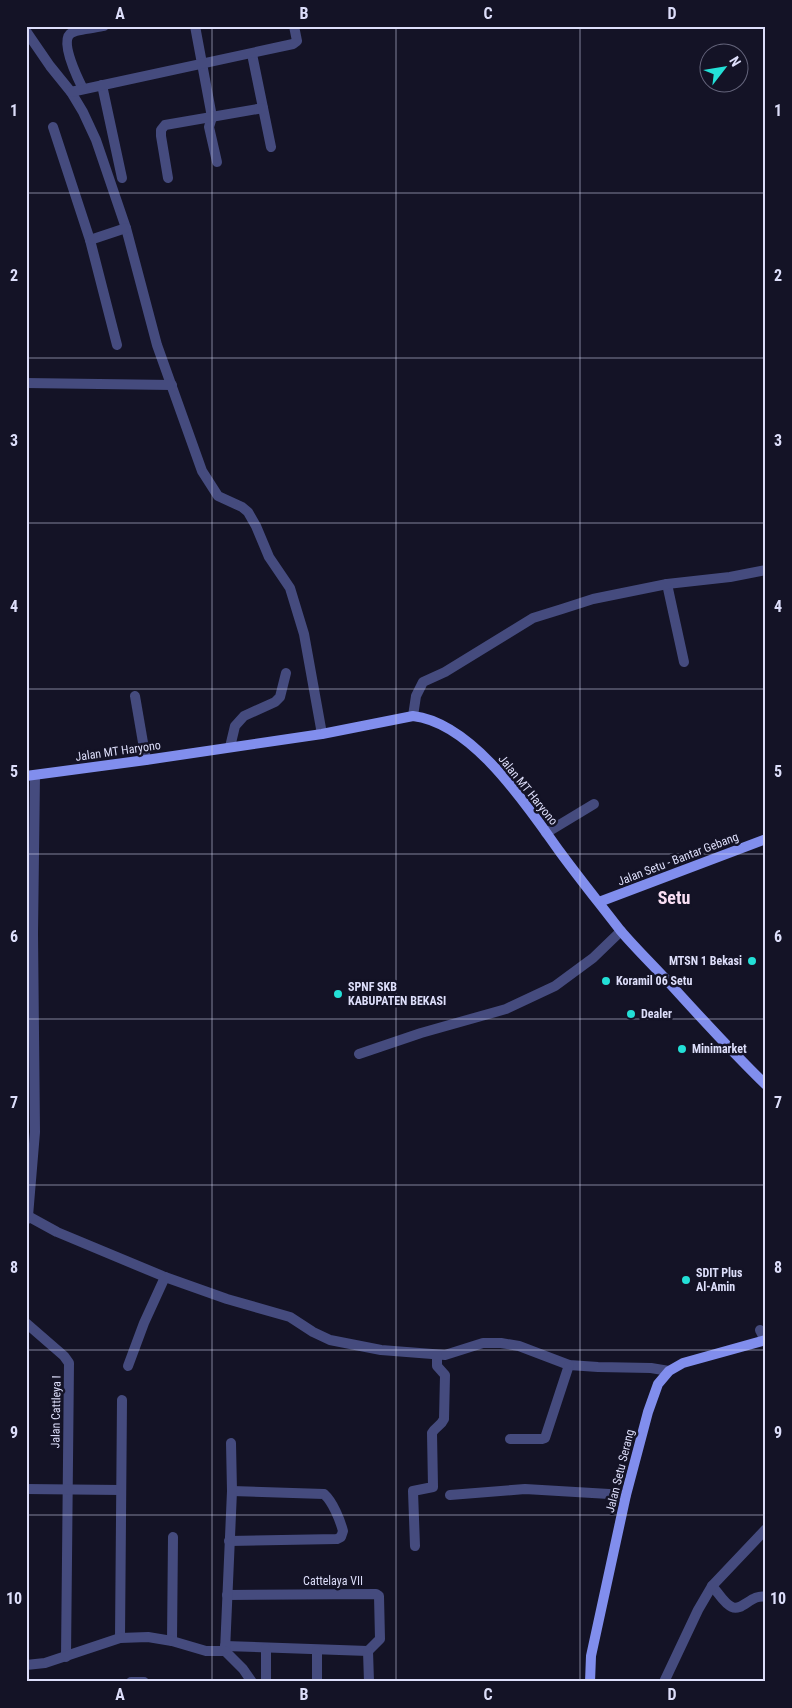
<svg xmlns="http://www.w3.org/2000/svg" width="792" height="1708" font-family="'Roboto Condensed',sans-serif">
  <style>
    .lines { fill: none; stroke-linecap: round; stroke-linejoin: round }
    .street { stroke: #454b7e; stroke-width: 10 }
    .secondary { stroke: #818eed; stroke-width: 10 }
    .grid { fill: none; stroke: #dddefa; stroke-width: 1; stroke-opacity: 0.55 }
    .poi-dot { fill: #23e0d7; stroke: #141326; stroke-width: 2 }
    .labels { text-anchor: middle; stroke-width: 5; stroke-linejoin: round; paint-order: stroke }
    .street-label { font-size: 12px; fill: #dddefa; stroke: #141326 }
    .poi-label { font-size: 12px; font-weight: bold; fill: #dddefa; stroke: #141326; text-anchor: start }
    .district-label { font-size: 18px; font-weight: bold; fill: #fadff4; stroke: #141326 }
    .neatline { fill: none; stroke: #dddefa; stroke-width: 2 }
    .grid-label { font-size: 16px; text-anchor: middle; font-weight: bold; fill: #dddefa }
  </style>
  <rect width="100%" height="100%" fill="#141326"/>
  <g class="lines">
    <g class="street">
      <path d="M 195,26 L 212,117 L 209,127 L 217,162"/>
      <path d="M 26,31 L 50,66 L 71,92 L 83,112 L 96,140 L 126,228 L 157,345 L 202,471 L 218,496 L 242,507 L 248,512 L 256,526 L 269,557 L 290,588 L 304,634 L 322,734"/>
      <path d="M 252,54 L 271,147"/>
      <path d="M 102,85 L 122,178"/>
      <path d="M 83,89 C 78,79 60,43 70,34 C 75,29 96,28 104,26"/>
      <path d="M 71,92 L 293,44 L 297,41 L 294,26"/>
      <path d="M 53,127 L 90,240 L 117,345"/>
      <path d="M 168,178 L 161,136 L 161,130 L 165,125 L 263,108"/>
      <path d="M 90,240 L 126,228"/>
      <path d="M 26,383 L 172,385"/>
      <path d="M 667,584 L 684,662"/>
      <path d="M 135,696 L 146,760"/>
      <path d="M 413,716 L 416,696 L 423,682 L 445,672 L 533,618 L 562,609 L 593,599 L 667,584 L 730,577 L 766,570"/>
      <path d="M 230,747 L 235,726 L 244,716 L 275,702 L 280,697 L 286,673"/>
      <path d="M 546,833 L 594,804"/>
      <path d="M 359,1054 L 421,1033 L 506,1009 L 555,986 L 593,958 L 621,931"/>
      <path d="M 26,1215 L 57,1232 L 165,1277 L 227,1299 L 290,1317 L 313,1332 L 330,1340 L 381,1350 L 445,1355 L 483,1343 L 501,1343 L 519,1346 L 569,1365 L 598,1367 L 651,1368 L 669,1371"/>
      <path d="M 26,1220 L 28,1216 L 35,1132 L 33,933 L 35,775"/>
      <path d="M 26,1323 L 64,1356 L 69,1363 L 66,1657"/>
      <path d="M 760,1330 L 765,1340"/>
      <path d="M 128,1366 L 144,1323 L 165,1277"/>
      <path d="M 510,1439 L 542,1439 L 545,1438 L 569,1365"/>
      <path d="M 26,1489 L 121,1490"/>
      <path d="M 450,1495 L 525,1489 L 626,1495"/>
      <path d="M 229,1541 L 337,1539 L 341,1537 L 343,1531 C 340,1520 333,1502 324,1494 L 232,1491"/>
      <path d="M 415,1546 L 413,1491 L 433,1487 L 432,1433 C 435,1427 441,1426 444,1419 L 445,1375 L 437,1366 L 437,1355"/>
      <path d="M 712,1586 C 718,1592 724,1604 732,1607 C 742,1612 752,1593 766,1597"/>
      <path d="M 227,1595 L 376,1594 L 379,1596 L 380,1639 L 368,1651"/>
      <path d="M 120,1638 L 122,1400"/>
      <path d="M 172,1641 L 173,1537"/>
      <path d="M 225,1646 L 368,1651"/>
      <path d="M 317,1650 L 317,1682"/>
      <path d="M 225,1651 L 232,1491 L 231,1443"/>
      <path d="M 368,1651 L 369,1682"/>
      <path d="M 26,1665 L 45,1663 L 120,1638 L 148,1637 L 172,1641 L 206,1651 L 225,1651 L 243,1669 L 252,1682"/>
      <path d="M 131,1682 L 144,1682"/>
      <path d="M 266,1682 L 266,1648"/>
      <path d="M 664,1682 L 698,1610 L 712,1586 L 766,1529"/>
    </g>
    <g class="secondary">
      <path d="M 26,776 L 146,760 L 322,734 L 413,716 C 473,723 527,806 560,852 C 579,878 600,904 620,930 C 636,949 655,967 672,986 C 702,1019 733,1053 766,1085"/>
      <path d="M 599,902 L 766,839"/>
      <path d="M 590,1682 L 591,1656 L 626,1495 L 648,1412 L 658,1384 L 669,1371 L 683,1363 L 766,1340"/>
    </g>
  </g>
  <path class="grid" d="M 212,26 L 212,1682M 396,26 L 396,1682M 580,26 L 580,1682M 26,193 L 766,193M 26,358 L 766,358M 26,523 L 766,523M 26,689 L 766,689M 26,854 L 766,854M 26,1019 L 766,1019M 26,1185 L 766,1185M 26,1350 L 766,1350M 26,1515 L 766,1515"/>
  <g class="poi-dot">
    <circle cx="752" cy="961" r="5"/>
    <circle cx="606" cy="981" r="5"/>
    <circle cx="338" cy="994" r="5"/>
    <circle cx="631" cy="1014" r="5"/>
    <circle cx="682" cy="1049" r="5"/>
    <circle cx="686" cy="1280" r="5"/>
  </g>
  <g class="labels">
    <g class="street-label">
      <text transform="translate(118 751) rotate(-8)" y="4">Jalan MT Haryono</text>
      <text transform="translate(528 790) rotate(51)" y="4">Jalan MT Haryono</text>
      <text transform="translate(678 859) rotate(-21)" y="4">Jalan Setu - Bantar Gebang</text>
      <text transform="translate(56 1412) rotate(-89)" y="4">Jalan Cattleya I</text>
      <text transform="translate(620 1471) rotate(-76)" y="4">Jalan Setu Serang</text>
      <text x="333" y="1585">Cattelaya VII</text>
    </g>
    <g class="poi-label">
      <text x="742" y="965" text-anchor="end">MTSN 1 Bekasi</text>
      <text x="616" y="985">Koramil 06 Setu</text>
      <text x="348" y="991">SPNF SKB<tspan x="348" dy="14">KABUPATEN BEKASI</tspan></text>
      <text x="641" y="1018">Dealer</text>
      <text x="692" y="1053">Minimarket</text>
      <text x="696" y="1277">SDIT Plus<tspan x="696" dy="14">Al-Amin</tspan></text>
    </g>
    <g class="district-label">
      <text x="674" y="904">Setu</text>
    </g>
  </g>
  <rect width="792" height="1708" fill="none" stroke="#141326" stroke-width="55"/>
  <g transform="translate(724 68) rotate(59)"><circle r="24" fill="#141326" stroke="#64647b"/>
  <path d="M0-4L9 19L0 12L-9 19Z" fill="#23e0d7"/>
  <text y="-8" font-size="14" font-weight="bold" text-anchor="middle" fill="#dddefa">N</text>
  </g>
  <rect x="28" y="28" width="736" height="1652" class="neatline"/>
  <g class="grid-label">
    <text x="120" y="19">A</text>
    <text x="304" y="19">B</text>
    <text x="488" y="19">C</text>
    <text x="672" y="19">D</text>
    <text x="14" y="116">1</text>
    <text x="778" y="116">1</text>
    <text x="14" y="281">2</text>
    <text x="778" y="281">2</text>
    <text x="14" y="446">3</text>
    <text x="778" y="446">3</text>
    <text x="14" y="612">4</text>
    <text x="778" y="612">4</text>
    <text x="14" y="777">5</text>
    <text x="778" y="777">5</text>
    <text x="14" y="942">6</text>
    <text x="778" y="942">6</text>
    <text x="14" y="1108">7</text>
    <text x="778" y="1108">7</text>
    <text x="14" y="1273">8</text>
    <text x="778" y="1273">8</text>
    <text x="14" y="1438">9</text>
    <text x="778" y="1438">9</text>
    <text x="14" y="1604">10</text>
    <text x="778" y="1604">10</text>
    <text x="120" y="1700">A</text>
    <text x="304" y="1700">B</text>
    <text x="488" y="1700">C</text>
    <text x="672" y="1700">D</text>
  </g>
</svg>
